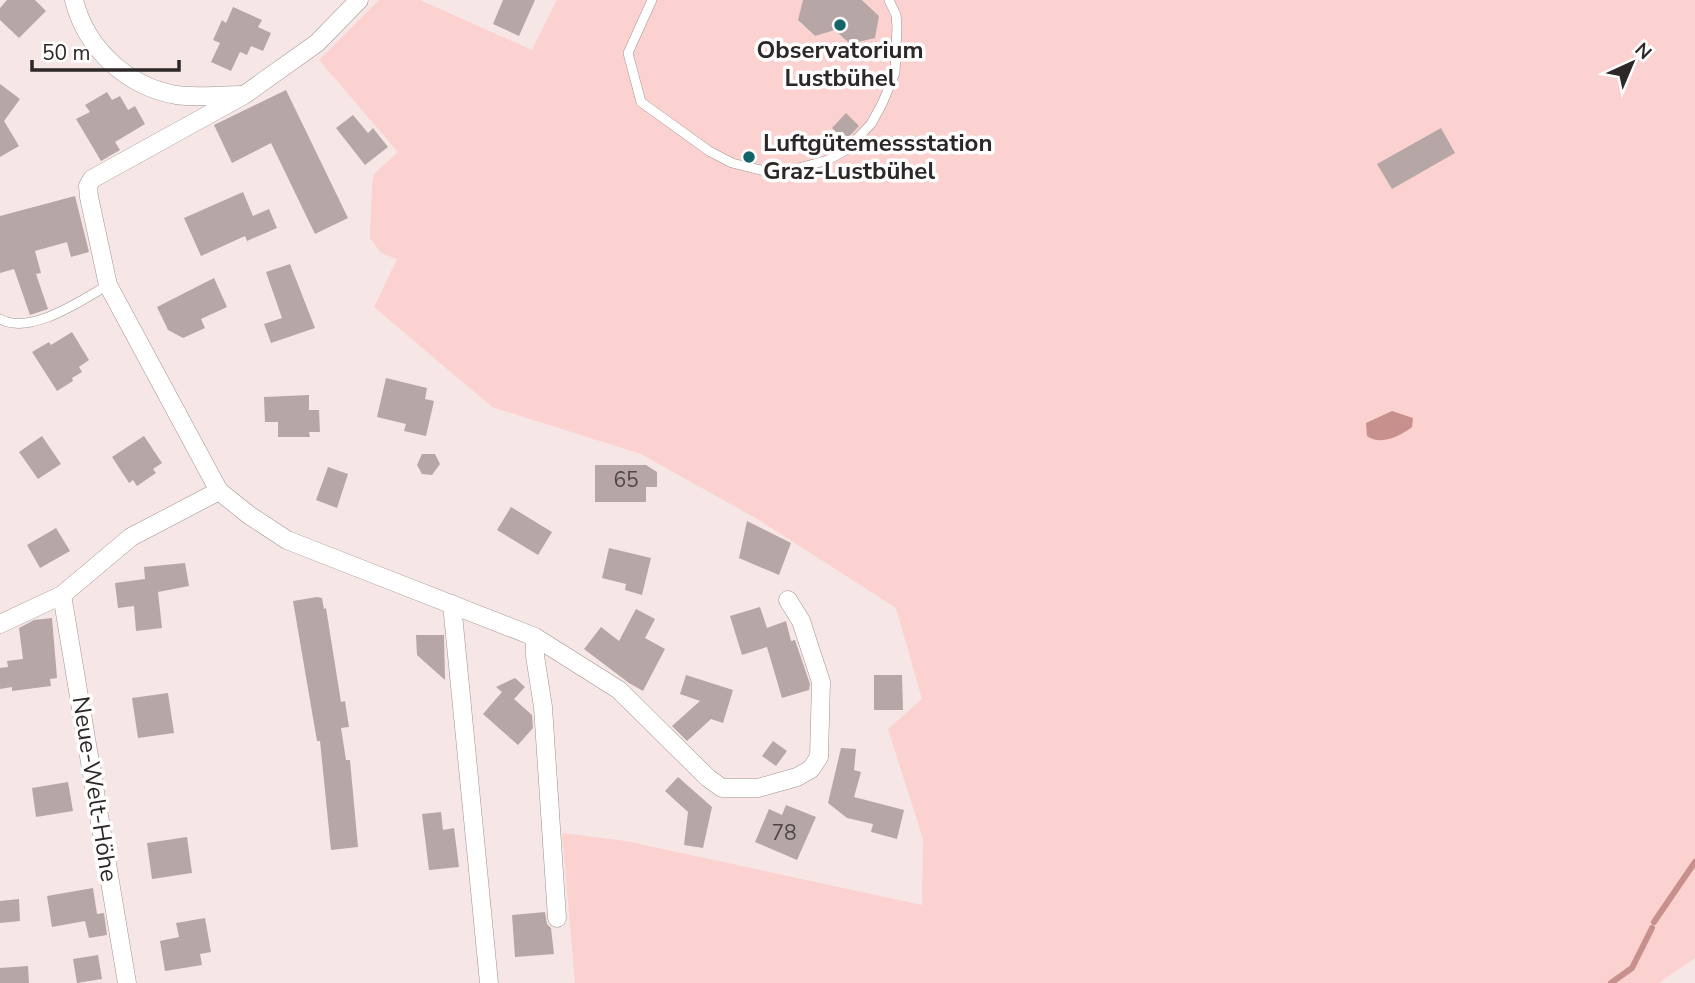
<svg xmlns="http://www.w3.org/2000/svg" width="1695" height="983" font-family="'Nunito Sans',sans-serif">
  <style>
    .green { fill: #fcd2d0 }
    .water { fill: #c7908d }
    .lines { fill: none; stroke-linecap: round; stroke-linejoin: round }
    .stream { stroke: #c7908d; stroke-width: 6 }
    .building { fill: #b6a7a6 }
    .lane-casing { stroke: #a19291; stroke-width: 10 }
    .street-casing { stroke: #a19291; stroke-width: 19 }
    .lane { stroke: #fff; stroke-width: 9 }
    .street { stroke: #fff; stroke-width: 18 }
    .poi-dot { fill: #156469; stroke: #fff; stroke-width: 2.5 }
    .labels { text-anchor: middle; stroke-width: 7; stroke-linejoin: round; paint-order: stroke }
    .number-label { font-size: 21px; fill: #4f4747 }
    .poi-label { font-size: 24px; font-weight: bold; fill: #2d2727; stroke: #fff }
    .street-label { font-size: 24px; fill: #2d2727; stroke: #fff }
  </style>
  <rect width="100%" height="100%" fill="#f6e7e6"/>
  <path class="green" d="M 379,0 L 420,0 L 532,50 L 557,0 L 803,0 L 798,20 L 814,36 L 835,30 L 874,38 L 879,16 L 863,0 L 843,6 L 844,0 L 1695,0 L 1695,958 L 1659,983 L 575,983 L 562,833 L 626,841 L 922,905 L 923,839 L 888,729 L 922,699 L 896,608 L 759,520 L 641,454 L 492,407 L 374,307 L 397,259 L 381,253 L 370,238 L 372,185 L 374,174 L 398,152 L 319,60 Z"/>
  <path class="water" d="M 1392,411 L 1413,418 L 1412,427 C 1400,436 1381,446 1367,436 L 1366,423 Z"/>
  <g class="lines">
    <g class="stream">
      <path d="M 1654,922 L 1695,862"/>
      <path d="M 1611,983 L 1632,968 L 1652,928"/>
    </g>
  </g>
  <g class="building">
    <path d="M 7,0 L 35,0 L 46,11 L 19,38 L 0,20 L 0,8 Z"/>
    <path d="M 503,0 L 535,0 L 519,36 L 493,24 Z"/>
    <path d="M 803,0 L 862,0 L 879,16 L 875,38 L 850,44 L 835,30 L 815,36 L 798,20 Z"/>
    <path d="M 233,7 L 262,20 L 258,27 L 271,33 L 263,51 L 251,46 L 247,55 L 240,52 L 231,71 L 211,62 L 220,43 L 213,40 L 222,20 L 226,23 Z"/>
    <path d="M 0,84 L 20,99 L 4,121 L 19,146 L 0,157 Z"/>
    <path d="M 286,90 L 348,218 L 315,234 L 271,143 L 232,163 L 214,125 Z"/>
    <path d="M 107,92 L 112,100 L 120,96 L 128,110 L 135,106 L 145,124 L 115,142 L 120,150 L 101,161 L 76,119 L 90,112 L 85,105 Z"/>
    <path d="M 846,113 L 859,126 L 845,141 L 832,128 Z"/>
    <path d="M 353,115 L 368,133 L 373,128 L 388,147 L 365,165 L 336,128 Z"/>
    <path d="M 1441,128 L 1455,153 L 1392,189 L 1377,164 Z"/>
    <path d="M 243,192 L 253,216 L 269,209 L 277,228 L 247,241 L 245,236 L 201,256 L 184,218 Z"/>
    <path d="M 75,196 L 89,252 L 71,257 L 67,242 L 35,251 L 41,273 L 36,274 L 48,309 L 30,315 L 14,269 L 0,273 L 0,216 Z"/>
    <path d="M 290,264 L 315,328 L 271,343 L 264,324 L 282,318 L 266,272 Z"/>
    <path d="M 214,278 L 227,307 L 201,319 L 205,328 L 183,338 L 168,330 L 157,307 Z"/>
    <path d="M 72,332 L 89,360 L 79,367 L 82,372 L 72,378 L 73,381 L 57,391 L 32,352 L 49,342 L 51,345 Z"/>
    <path d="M 386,378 L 427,388 L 425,399 L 434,401 L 426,436 L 404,431 L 406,424 L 377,417 Z"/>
    <path d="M 309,395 L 309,410 L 319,410 L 320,432 L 309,432 L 310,437 L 278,437 L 278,422 L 265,422 L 264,397 Z"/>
    <path d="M 42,436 L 61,464 L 38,479 L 19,452 Z"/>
    <path d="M 144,436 L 162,463 L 153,469 L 156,473 L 137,486 L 133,480 L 129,483 L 112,457 Z"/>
    <path d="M 422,454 L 435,454 L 440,464 L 432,475 L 422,474 L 417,465 Z"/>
    <path d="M 595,465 L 646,465 L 657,472 L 657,487 L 646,487 L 646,502 L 595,502 Z"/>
    <path d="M 328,467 L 348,474 L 337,508 L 316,500 Z"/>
    <path d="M 511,507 L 552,532 L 538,555 L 497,530 Z"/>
    <path d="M 747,521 L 791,543 L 779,575 L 739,558 Z"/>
    <path d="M 56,528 L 70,551 L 40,568 L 27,545 Z"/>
    <path d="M 609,548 L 651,558 L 642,595 L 625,590 L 626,584 L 602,578 Z"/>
    <path d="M 185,563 L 189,586 L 158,592 L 162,628 L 136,631 L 134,606 L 118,608 L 115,583 L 145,579 L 144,567 Z"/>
    <path d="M 317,597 L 322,598 L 324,609 L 326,608 L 341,702 L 345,701 L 349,727 L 341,728 L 346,760 L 350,760 L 358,847 L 331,850 L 320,741 L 317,741 L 293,601 Z"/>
    <path d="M 760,607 L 767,628 L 786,621 L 791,641 L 795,640 L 810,684 L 809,690 L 782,698 L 767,647 L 742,655 L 730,616 Z"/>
    <path d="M 636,609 L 655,619 L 645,638 L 665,649 L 643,691 L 629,683 L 584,649 L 601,627 L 619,641 Z"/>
    <path d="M 52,618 L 57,678 L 50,679 L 51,686 L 12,691 L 12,687 L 0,689 L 0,668 L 8,667 L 7,661 L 23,659 L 19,628 L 34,620 Z"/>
    <path d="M 416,635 L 444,635 L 445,680 L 417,655 Z"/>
    <path d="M 686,675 L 733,690 L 723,723 L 711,719 L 687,741 L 672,726 L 700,701 L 680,694 Z"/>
    <path d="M 874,675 L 902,675 L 903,710 L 874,710 Z"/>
    <path d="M 515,678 L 525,687 L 514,699 L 532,715 L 533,728 L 518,745 L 483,714 L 502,692 L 496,687 Z"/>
    <path d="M 168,693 L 174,733 L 138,738 L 132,698 Z"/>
    <path d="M 773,741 L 787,751 L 776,766 L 762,756 Z"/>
    <path d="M 841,748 L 856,749 L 854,770 L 861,772 L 854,797 L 904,810 L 897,839 L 871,832 L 873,824 L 847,818 L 828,803 Z"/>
    <path d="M 678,777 L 712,807 L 703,848 L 684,845 L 688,812 L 665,791 Z"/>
    <path d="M 68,782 L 73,811 L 36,817 L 32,788 Z"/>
    <path d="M 786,805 L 816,817 L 797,860 L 755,842 L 769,809 L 782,815 Z"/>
    <path d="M 441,812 L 443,830 L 454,828 L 459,867 L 429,870 L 422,814 Z"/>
    <path d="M 187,837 L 192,873 L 152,879 L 147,843 Z"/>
    <path d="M 93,888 L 97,914 L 104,913 L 107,935 L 89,938 L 85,921 L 52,927 L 47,896 Z"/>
    <path d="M 19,899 L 20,921 L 0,923 L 0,901 Z"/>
    <path d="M 545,912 L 547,924 L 551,928 L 554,954 L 515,957 L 512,915 Z"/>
    <path d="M 205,918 L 211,952 L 200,954 L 202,965 L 165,971 L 160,941 L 179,937 L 176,923 Z"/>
    <path d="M 98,955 L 102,979 L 77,983 L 73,959 Z"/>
    <path d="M 28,966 L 29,983 L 0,983 L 0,968 Z"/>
  </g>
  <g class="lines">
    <g class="lane-casing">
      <g id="lane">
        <path d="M 652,0 L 628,53 L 641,102 L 709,151 L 732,163 L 777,174 L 828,160 L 846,150 L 871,124 L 882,104 L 895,73 L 897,26 L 896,15 L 889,0"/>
        <path d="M 0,319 C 30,336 82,300 108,285"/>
      </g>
    </g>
    <g class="street-casing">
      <g id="street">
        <path d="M 74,0 C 86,48 126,86 176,95 C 196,98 220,95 241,95"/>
        <path d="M 219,491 L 249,515 L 287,540 L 535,637 L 619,690 L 708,778 L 722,788 L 758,788 L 797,777 L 811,769 L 819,757 L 821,682 L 801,621 L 788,600"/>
        <path d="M 62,595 L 127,983"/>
        <path d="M 452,604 L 489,983"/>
        <path d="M 0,624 L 62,595 L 131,537 L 219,491 L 108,285 L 89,197 L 88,186 L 92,179 L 244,95 L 317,43 L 359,0"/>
        <path d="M 535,637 L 535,656 L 543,707 L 557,918"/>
      </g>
    </g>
    <use href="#lane" class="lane"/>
    <use href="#street" class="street"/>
  </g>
  <g class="poi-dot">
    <circle cx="840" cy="25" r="7"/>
    <circle cx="749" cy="157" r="7"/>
  </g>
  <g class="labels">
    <g class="number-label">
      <text x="626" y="487">65</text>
      <text x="784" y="840">78</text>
    </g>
    <g class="poi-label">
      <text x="840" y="58">Observatorium<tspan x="840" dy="28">Lustbühel</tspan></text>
      <text x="763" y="151" text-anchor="start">Luftgütemessstation<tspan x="763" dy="28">Graz-Lustbühel</tspan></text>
    </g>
    <g class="street-label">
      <text transform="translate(95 789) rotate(81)" y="8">Neue-Welt-Höhe</text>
    </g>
  </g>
  <g transform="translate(1632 63) rotate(44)" stroke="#ffffff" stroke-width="5" paint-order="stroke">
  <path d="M0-5L12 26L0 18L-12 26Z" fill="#2d2727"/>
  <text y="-10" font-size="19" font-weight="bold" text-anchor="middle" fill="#2d2727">N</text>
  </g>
  <path d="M32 60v10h147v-10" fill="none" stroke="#2d2727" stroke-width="3.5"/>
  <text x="42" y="60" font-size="21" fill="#2d2727" stroke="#ffffff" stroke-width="5" paint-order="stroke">50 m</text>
</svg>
